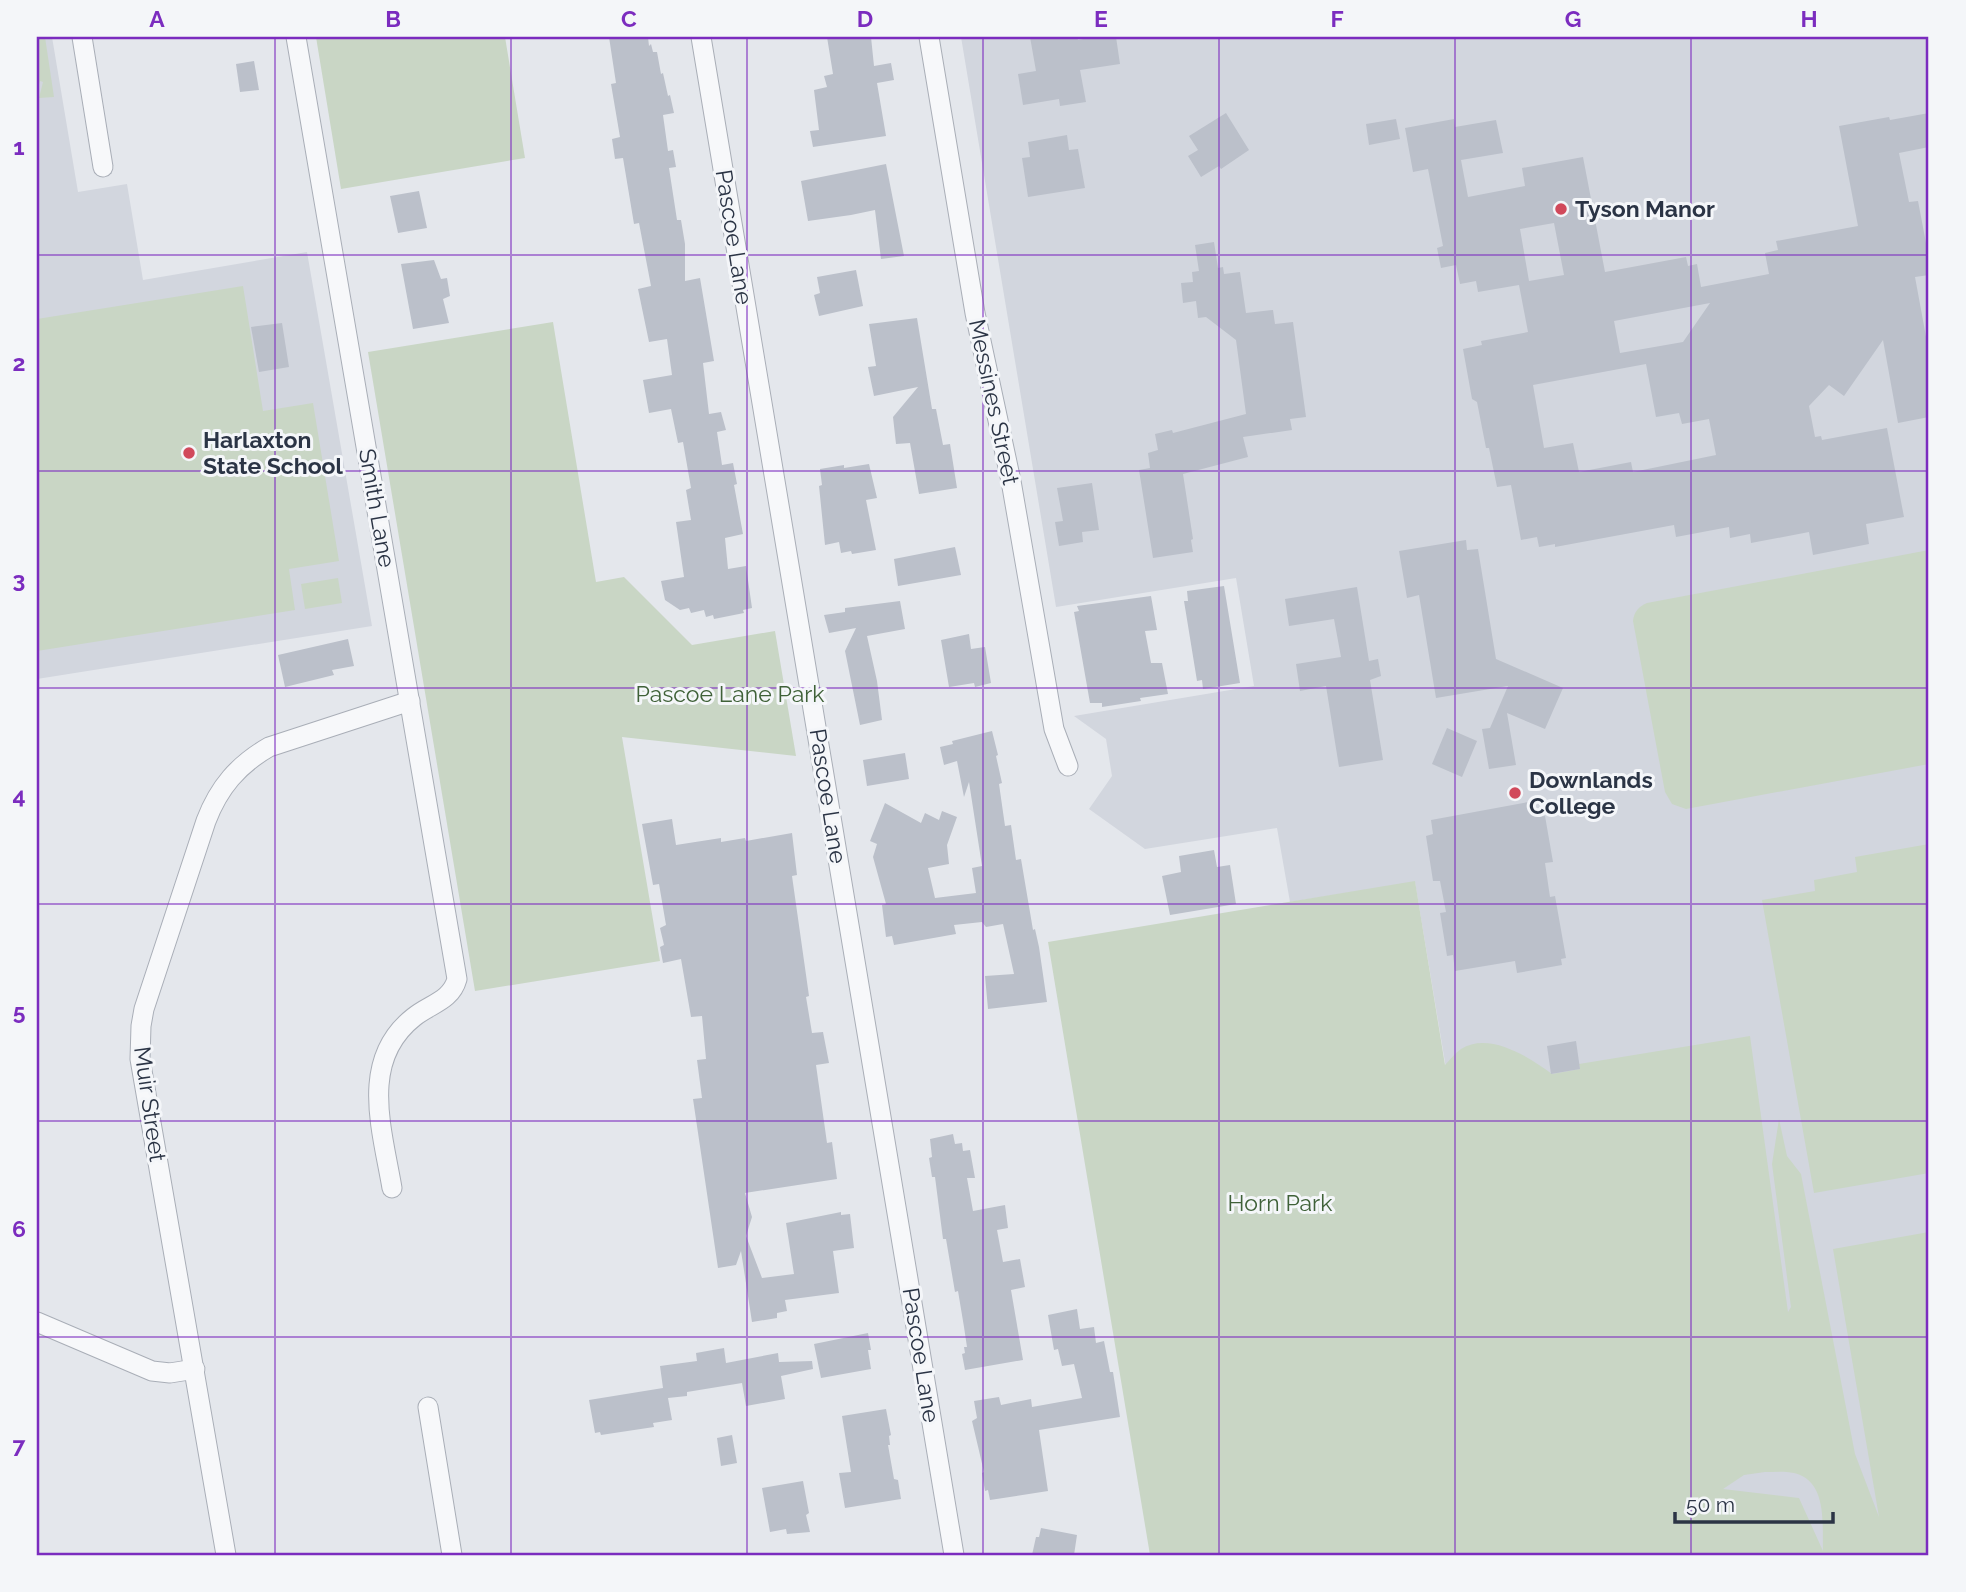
<svg xmlns="http://www.w3.org/2000/svg" width="1966" height="1592" font-family="Raleway,sans-serif">
  <style>
    .built { fill: #d2d6de }
    .green { fill: #c9d6c5; fill-rule: evenodd }
    .building { fill: #bbc0ca; fill-rule: evenodd }
    .lines { fill: none; stroke-linecap: round; stroke-linejoin: round }
    .minor-casing { stroke: #a9aeb7; stroke-width: 21 }
    .minor { stroke: #f7f8fa; stroke-width: 19 }
    .grid { fill: none; stroke: #7b2cbf; stroke-width: 2; stroke-opacity: 0.55 }
    .poi-dot { fill: #d1495b; stroke: #f4f6f9; stroke-width: 2.5 }
    .labels { text-anchor: middle; stroke-width: 6; stroke-linejoin: round; paint-order: stroke }
    .poi-label { font-size: 23px; font-weight: bold; fill: #2b3445; stroke: #f4f6f9; text-anchor: start }
    .street-label { font-size: 23px; fill: #2b3445; stroke: #f4f6f9 }
    .park-label { font-size: 23px; fill: #3f6138; stroke: #f4f6f9 }
    .neatline { fill: none; stroke: #7b2cbf; stroke-width: 2.5 }
    .grid-label { font-size: 23px; text-anchor: middle; font-weight: bold; fill: #7b2cbf }
  </style>
  <rect width="100%" height="100%" fill="#e4e7ec"/>
  <g class="built">
    <path d="M 37,37 L 52,37 L 78,192 L 127,184 L 143,280 L 307,252 L 372,626 L 37,679 Z"/>
    <path d="M 961,37 L 1929,37 L 1929,1555 L 1527,1555 L 1415,882 L 1290,902 L 1277,828 L 1145,849 L 1089,809 L 1112,776 L 1106,739 L 1074,716 L 1254,686 L 1236,578 L 1056,607 Z"/>
  </g>
  <g class="green">
    <path d="M 37,37 L 45,37 L 54,97 L 39,98 L 43,82 L 40,81 L 37,92 Z"/>
    <path d="M 316,37 L 505,37 L 525,158 L 341,189 Z"/>
    <path d="M 243,286 L 263,411 L 313,403 L 339,561 L 289,569 L 295,610 L 37,651 L 37,319 Z"/>
    <path d="M 553,322 L 596,582 L 624,577 L 692,645 L 775,631 L 796,756 L 622,737 L 660,961 L 475,991 L 368,352 Z"/>
    <path d="M 1929,550 L 1929,764 L 1686,809 L 1672,804 L 1665,792 L 1633,621 C 1634,612 1638,607 1647,603 Z"/>
    <path d="M 338,578 L 342,603 L 305,609 L 301,584 Z"/>
    <path d="M 1929,844 L 1929,1173 L 1814,1193 L 1762,900 L 1815,891 L 1814,880 L 1857,872 L 1855,857 Z"/>
    <path d="M 1415,881 L 1445,1065 C 1450,1060 1455,1053 1461,1049 C 1489,1031 1529,1057 1552,1074 L 1580,1069 L 1579,1064 L 1750,1036 L 1788,1312 L 1791,1307 L 1772,1164 L 1779,1119 L 1787,1156 L 1801,1174 L 1855,1454 L 1879,1517 L 1833,1249 L 1929,1232 L 1929,1555 L 1150,1555 L 1048,942 ZM 1765,1472 C 1774,1472 1785,1471 1794,1473 C 1828,1481 1822,1525 1823,1551 L 1799,1498 L 1723,1489 L 1744,1475 Z"/>
  </g>
  <g class="building">
    <path d="M 609,37 L 648,37 L 649,46 L 651,44 L 653,52 L 657,52 L 661,74 L 663,73 L 668,96 L 670,95 L 674,113 L 663,115 L 668,151 L 673,150 L 676,167 L 669,168 L 677,220 L 681,220 L 685,244 L 685,281 L 700,278 L 714,361 L 703,363 L 709,414 L 721,412 L 726,430 L 717,432 L 722,465 L 733,463 L 737,484 L 734,485 L 743,534 L 725,538 L 728,569 L 746,566 L 752,608 L 743,610 L 744,613 L 714,619 L 713,615 L 706,617 L 704,610 L 691,613 L 689,608 L 680,610 L 665,600 L 661,581 L 684,577 L 676,522 L 691,520 L 686,490 L 691,488 L 683,442 L 678,443 L 671,409 L 649,413 L 643,380 L 672,375 L 667,339 L 649,342 L 638,289 L 651,286 L 639,223 L 634,224 L 623,158 L 615,159 L 612,139 L 620,137 L 611,84 L 616,83 Z"/>
    <path d="M 827,37 L 871,37 L 874,66 L 891,63 L 894,80 L 877,83 L 886,136 L 813,147 L 810,131 L 819,130 L 814,90 L 827,87 L 824,76 L 833,74 Z"/>
    <path d="M 1030,37 L 1077,37 L 1078,40 L 1094,37 L 1116,37 L 1120,64 L 1080,70 L 1086,102 L 1060,106 L 1059,99 L 1023,105 L 1018,74 L 1036,71 Z"/>
    <path d="M 254,61 L 259,90 L 240,92 L 236,64 Z"/>
    <path d="M 1226,113 L 1249,150 L 1221,169 L 1219,166 L 1201,177 L 1188,156 L 1198,150 L 1189,136 Z"/>
    <path d="M 1929,113 L 1929,147 L 1899,153 L 1909,202 L 1918,201 L 1926,243 L 1929,242 L 1929,275 L 1915,277 L 1929,353 L 1929,417 L 1898,423 L 1883,340 L 1844,396 L 1829,385 L 1809,406 L 1815,437 L 1821,436 L 1822,440 L 1887,428 L 1904,517 L 1866,524 L 1869,544 L 1813,555 L 1809,532 L 1751,543 L 1750,534 L 1730,538 L 1729,527 L 1676,537 L 1674,525 L 1555,547 L 1555,544 L 1539,547 L 1537,537 L 1521,540 L 1511,485 L 1497,487 L 1489,448 L 1486,448 L 1477,402 L 1472,399 L 1463,349 L 1482,345 L 1481,341 L 1528,332 L 1519,285 L 1478,292 L 1476,281 L 1460,284 L 1456,265 L 1441,268 L 1437,248 L 1443,246 L 1428,169 L 1413,172 L 1405,128 L 1454,119 L 1455,127 L 1496,120 L 1503,153 L 1461,160 L 1468,197 L 1525,186 L 1522,168 L 1583,157 L 1605,272 L 1686,257 L 1688,266 L 1697,264 L 1701,287 L 1769,274 L 1765,253 L 1778,250 L 1776,241 L 1858,226 L 1839,126 L 1889,117 L 1890,120 ZM 1554,223 L 1564,275 L 1529,281 L 1520,229 ZM 1710,303 L 1683,342 L 1620,353 L 1614,321 ZM 1646,364 L 1656,417 L 1679,413 L 1682,424 L 1709,419 L 1716,455 L 1633,472 L 1631,462 L 1579,472 L 1573,443 L 1544,448 L 1533,385 Z"/>
    <path d="M 1396,119 L 1400,139 L 1369,145 L 1366,124 Z"/>
    <path d="M 1067,135 L 1069,150 L 1078,149 L 1085,188 L 1028,197 L 1022,158 L 1030,157 L 1028,142 Z"/>
    <path d="M 886,164 L 904,256 L 881,259 L 875,210 L 851,215 L 808,221 L 801,181 Z"/>
    <path d="M 419,191 L 427,228 L 398,233 L 390,196 Z"/>
    <path d="M 1214,242 L 1218,268 L 1223,267 L 1224,274 L 1240,272 L 1246,313 L 1273,310 L 1275,324 L 1293,322 L 1306,417 L 1290,419 L 1292,430 L 1243,437 L 1248,457 L 1183,474 L 1193,539 L 1191,540 L 1193,552 L 1153,558 L 1139,470 L 1150,468 L 1148,453 L 1158,450 L 1155,434 L 1172,430 L 1173,433 L 1246,414 L 1236,340 L 1206,317 L 1198,318 L 1196,301 L 1183,303 L 1181,283 L 1193,282 L 1192,272 L 1199,271 L 1195,245 Z"/>
    <path d="M 434,260 L 441,279 L 447,278 L 450,296 L 443,299 L 449,323 L 413,329 L 401,264 Z"/>
    <path d="M 856,270 L 863,306 L 819,316 L 814,295 L 820,293 L 817,277 Z"/>
    <path d="M 917,318 L 932,409 L 936,409 L 943,445 L 950,444 L 957,488 L 919,494 L 910,443 L 896,444 L 893,417 L 918,387 L 874,396 L 868,367 L 876,366 L 869,324 Z"/>
    <path d="M 282,323 L 289,367 L 259,372 L 251,327 Z"/>
    <path d="M 869,464 L 877,498 L 866,500 L 876,550 L 852,554 L 851,551 L 841,553 L 839,542 L 825,545 L 819,486 L 822,485 L 820,469 L 844,465 L 844,468 Z"/>
    <path d="M 1092,483 L 1099,530 L 1082,532 L 1083,542 L 1059,546 L 1055,522 L 1063,521 L 1057,488 Z"/>
    <path d="M 1466,540 L 1467,550 L 1478,549 L 1496,659 L 1563,688 L 1545,729 L 1507,713 L 1516,765 L 1489,769 L 1482,729 L 1490,728 L 1508,686 L 1436,698 L 1419,595 L 1407,598 L 1399,551 Z"/>
    <path d="M 955,547 L 961,575 L 898,586 L 894,559 Z"/>
    <path d="M 1224,586 L 1240,683 L 1203,689 L 1202,680 L 1197,681 L 1184,601 L 1188,601 L 1187,591 Z"/>
    <path d="M 1357,587 L 1369,661 L 1378,659 L 1381,676 L 1370,680 L 1383,760 L 1339,767 L 1326,686 L 1300,691 L 1296,664 L 1341,657 L 1334,619 L 1289,626 L 1285,599 Z"/>
    <path d="M 1151,596 L 1157,630 L 1145,631 L 1151,663 L 1162,663 L 1168,694 L 1140,698 L 1141,701 L 1102,707 L 1102,703 L 1090,703 L 1074,612 L 1079,611 L 1077,606 Z"/>
    <path d="M 900,601 L 905,629 L 867,636 L 877,681 L 882,720 L 860,725 L 845,651 L 856,628 L 829,633 L 824,615 L 845,612 L 845,608 Z"/>
    <path d="M 969,634 L 971,649 L 985,647 L 991,683 L 975,687 L 974,683 L 949,687 L 941,640 Z"/>
    <path d="M 348,639 L 354,666 L 332,670 L 334,675 L 285,687 L 278,655 Z"/>
    <path d="M 1447,728 L 1477,741 L 1462,777 L 1432,764 Z"/>
    <path d="M 992,731 L 998,755 L 996,756 L 1002,783 L 999,784 L 1005,826 L 1011,825 L 1016,860 L 1021,859 L 1033,930 L 1035,929 L 1039,947 L 1047,1002 L 988,1009 L 985,976 L 1014,974 L 1003,924 L 986,927 L 982,922 L 954,925 L 956,934 L 894,945 L 892,936 L 886,937 L 882,905 L 886,904 L 873,857 L 877,844 L 870,841 L 885,803 L 921,823 L 925,813 L 939,820 L 942,811 L 957,817 L 947,845 L 949,864 L 928,868 L 935,898 L 976,893 L 972,868 L 982,866 L 969,782 L 964,797 L 957,761 L 944,765 L 940,747 L 953,744 L 952,741 Z"/>
    <path d="M 905,753 L 909,779 L 867,786 L 863,760 Z"/>
    <path d="M 1534,801 L 1537,817 L 1545,816 L 1553,862 L 1545,863 L 1550,897 L 1555,896 L 1566,958 L 1561,959 L 1562,965 L 1517,973 L 1515,961 L 1455,971 L 1453,955 L 1447,956 L 1440,913 L 1446,912 L 1440,881 L 1433,881 L 1426,836 L 1433,834 L 1431,820 Z"/>
    <path d="M 672,819 L 676,845 L 721,838 L 721,842 L 745,838 L 746,841 L 792,833 L 797,875 L 792,876 L 809,996 L 806,997 L 812,1033 L 823,1032 L 829,1063 L 816,1065 L 827,1143 L 832,1142 L 837,1179 L 745,1193 L 752,1217 L 746,1236 L 762,1278 L 794,1274 L 786,1223 L 841,1212 L 841,1215 L 850,1214 L 854,1248 L 833,1251 L 839,1293 L 785,1300 L 787,1311 L 777,1313 L 777,1318 L 752,1322 L 741,1251 L 736,1265 L 718,1268 L 693,1099 L 702,1098 L 697,1060 L 706,1059 L 702,1016 L 691,1017 L 681,959 L 663,963 L 660,947 L 664,945 L 660,928 L 666,925 L 659,884 L 653,885 L 642,824 Z"/>
    <path d="M 1214,850 L 1217,867 L 1230,865 L 1236,904 L 1170,915 L 1162,876 L 1181,872 L 1179,856 Z"/>
    <path d="M 1576,1041 L 1580,1069 L 1551,1074 L 1547,1046 Z"/>
    <path d="M 953,1134 L 955,1144 L 962,1143 L 963,1151 L 970,1150 L 975,1178 L 967,1178 L 973,1211 L 1005,1205 L 1008,1228 L 997,1230 L 1003,1262 L 1020,1259 L 1025,1287 L 1011,1290 L 1023,1360 L 965,1370 L 962,1354 L 965,1353 L 964,1347 L 967,1347 L 964,1327 L 958,1291 L 955,1292 L 946,1239 L 943,1239 L 935,1177 L 932,1177 L 929,1158 L 932,1157 L 930,1139 Z"/>
    <path d="M 1077,1309 L 1080,1329 L 1094,1327 L 1096,1343 L 1104,1341 L 1110,1372 L 1113,1372 L 1120,1417 L 1039,1430 L 1048,1491 L 990,1500 L 988,1490 L 985,1491 L 982,1473 L 984,1472 L 972,1421 L 977,1418 L 974,1401 L 999,1397 L 1001,1405 L 1031,1399 L 1032,1407 L 1082,1398 L 1074,1364 L 1062,1366 L 1058,1349 L 1054,1350 L 1048,1315 Z"/>
    <path d="M 868,1333 L 871,1350 L 868,1350 L 871,1369 L 821,1378 L 814,1344 Z"/>
    <path d="M 724,1348 L 726,1363 L 778,1353 L 779,1362 L 812,1361 L 813,1369 L 781,1376 L 785,1399 L 746,1406 L 742,1383 L 687,1392 L 687,1396 L 668,1398 L 672,1420 L 653,1423 L 654,1427 L 601,1435 L 600,1432 L 595,1433 L 589,1400 L 663,1388 L 660,1366 L 697,1361 L 696,1353 Z"/>
    <path d="M 886,1409 L 891,1435 L 889,1436 L 890,1445 L 888,1445 L 894,1479 L 898,1480 L 901,1499 L 845,1508 L 839,1473 L 851,1472 L 842,1416 Z"/>
    <path d="M 732,1435 L 737,1463 L 721,1466 L 717,1438 Z"/>
    <path d="M 803,1481 L 809,1513 L 806,1515 L 810,1532 L 787,1534 L 786,1529 L 770,1532 L 762,1488 Z"/>
    <path d="M 1041,1528 L 1077,1535 L 1074,1555 L 1032,1555 L 1036,1537 L 1039,1537 Z"/>
  </g>
  <g class="lines">
    <g class="minor-casing">
      <g id="minor">
        <path d="M 82,37 L 103,167"/>
        <path d="M 296,37 L 457,979 C 451,1001 430,1004 414,1017 C 359,1060 382,1129 392,1188"/>
        <path d="M 701,37 L 954,1555"/>
        <path d="M 929,37 L 975,313 L 1011,481 L 1054,729 L 1068,766"/>
        <path d="M 37,1322 L 152,1371 L 170,1373 L 195,1369"/>
        <path d="M 428,1407 L 452,1555"/>
        <path d="M 226,1555 L 140,1059 L 141,1026 L 144,1009 L 206,821 C 219,787 238,765 269,747 L 410,701"/>
      </g>
    </g>
    <use href="#minor" class="minor"/>
  </g>
  <path class="grid" d="M 275,37 L 275,1555M 511,37 L 511,1555M 747,37 L 747,1555M 983,37 L 983,1555M 1219,37 L 1219,1555M 1455,37 L 1455,1555M 1691,37 L 1691,1555M 37,255 L 1929,255M 37,471 L 1929,471M 37,688 L 1929,688M 37,904 L 1929,904M 37,1121 L 1929,1121M 37,1337 L 1929,1337"/>
  <g class="poi-dot">
    <circle cx="1561" cy="209" r="7"/>
    <circle cx="189" cy="453" r="7"/>
    <circle cx="1515" cy="793" r="7"/>
  </g>
  <g class="labels">
    <g class="poi-label">
      <text x="1575" y="217">Tyson Manor</text>
      <text x="203" y="448">Harlaxton<tspan x="203" dy="26">State School</tspan></text>
      <text x="1529" y="788">Downlands<tspan x="1529" dy="26">College</tspan></text>
    </g>
    <g class="street-label">
      <text transform="translate(734 237) rotate(81)" y="8">Pascoe Lane</text>
      <text transform="translate(994 402) rotate(78)" y="8">Messines Street</text>
      <text transform="translate(377 508) rotate(80)" y="8">Smith Lane</text>
      <text transform="translate(828 796) rotate(81)" y="8">Pascoe Lane</text>
      <text transform="translate(150 1104) rotate(82)" y="8">Muir Street</text>
      <text transform="translate(921 1355) rotate(81)" y="8">Pascoe Lane</text>
    </g>
    <g class="park-label">
      <text x="730" y="702">Pascoe Lane Park</text>
      <text x="1280" y="1211">Horn Park</text>
    </g>
  </g>
  <rect width="1966" height="1592" fill="none" stroke="#f4f6f9" stroke-width="77"/>
  <path d="M1675 1512v10h158v-10" fill="none" stroke="#2b3445" stroke-width="3.5"/>
  <text x="1686" y="1512" font-size="21" fill="#2b3445" stroke="#f4f6f9" stroke-width="5" paint-order="stroke">50 m</text>
  <rect x="38" y="38" width="1889" height="1516" class="neatline"/>
  <g class="grid-label">
    <text x="157" y="27">A</text>
    <text x="393" y="27">B</text>
    <text x="629" y="27">C</text>
    <text x="865" y="27">D</text>
    <text x="1101" y="27">E</text>
    <text x="1337" y="27">F</text>
    <text x="1573" y="27">G</text>
    <text x="1809" y="27">H</text>
    <text x="19" y="155">1</text>
    <text x="19" y="371">2</text>
    <text x="19" y="588">3</text>
    <text x="19" y="804">4</text>
    <text x="19" y="1020">5</text>
    <text x="19" y="1237">6</text>
    <text x="19" y="1453">7</text>
  </g>
</svg>
